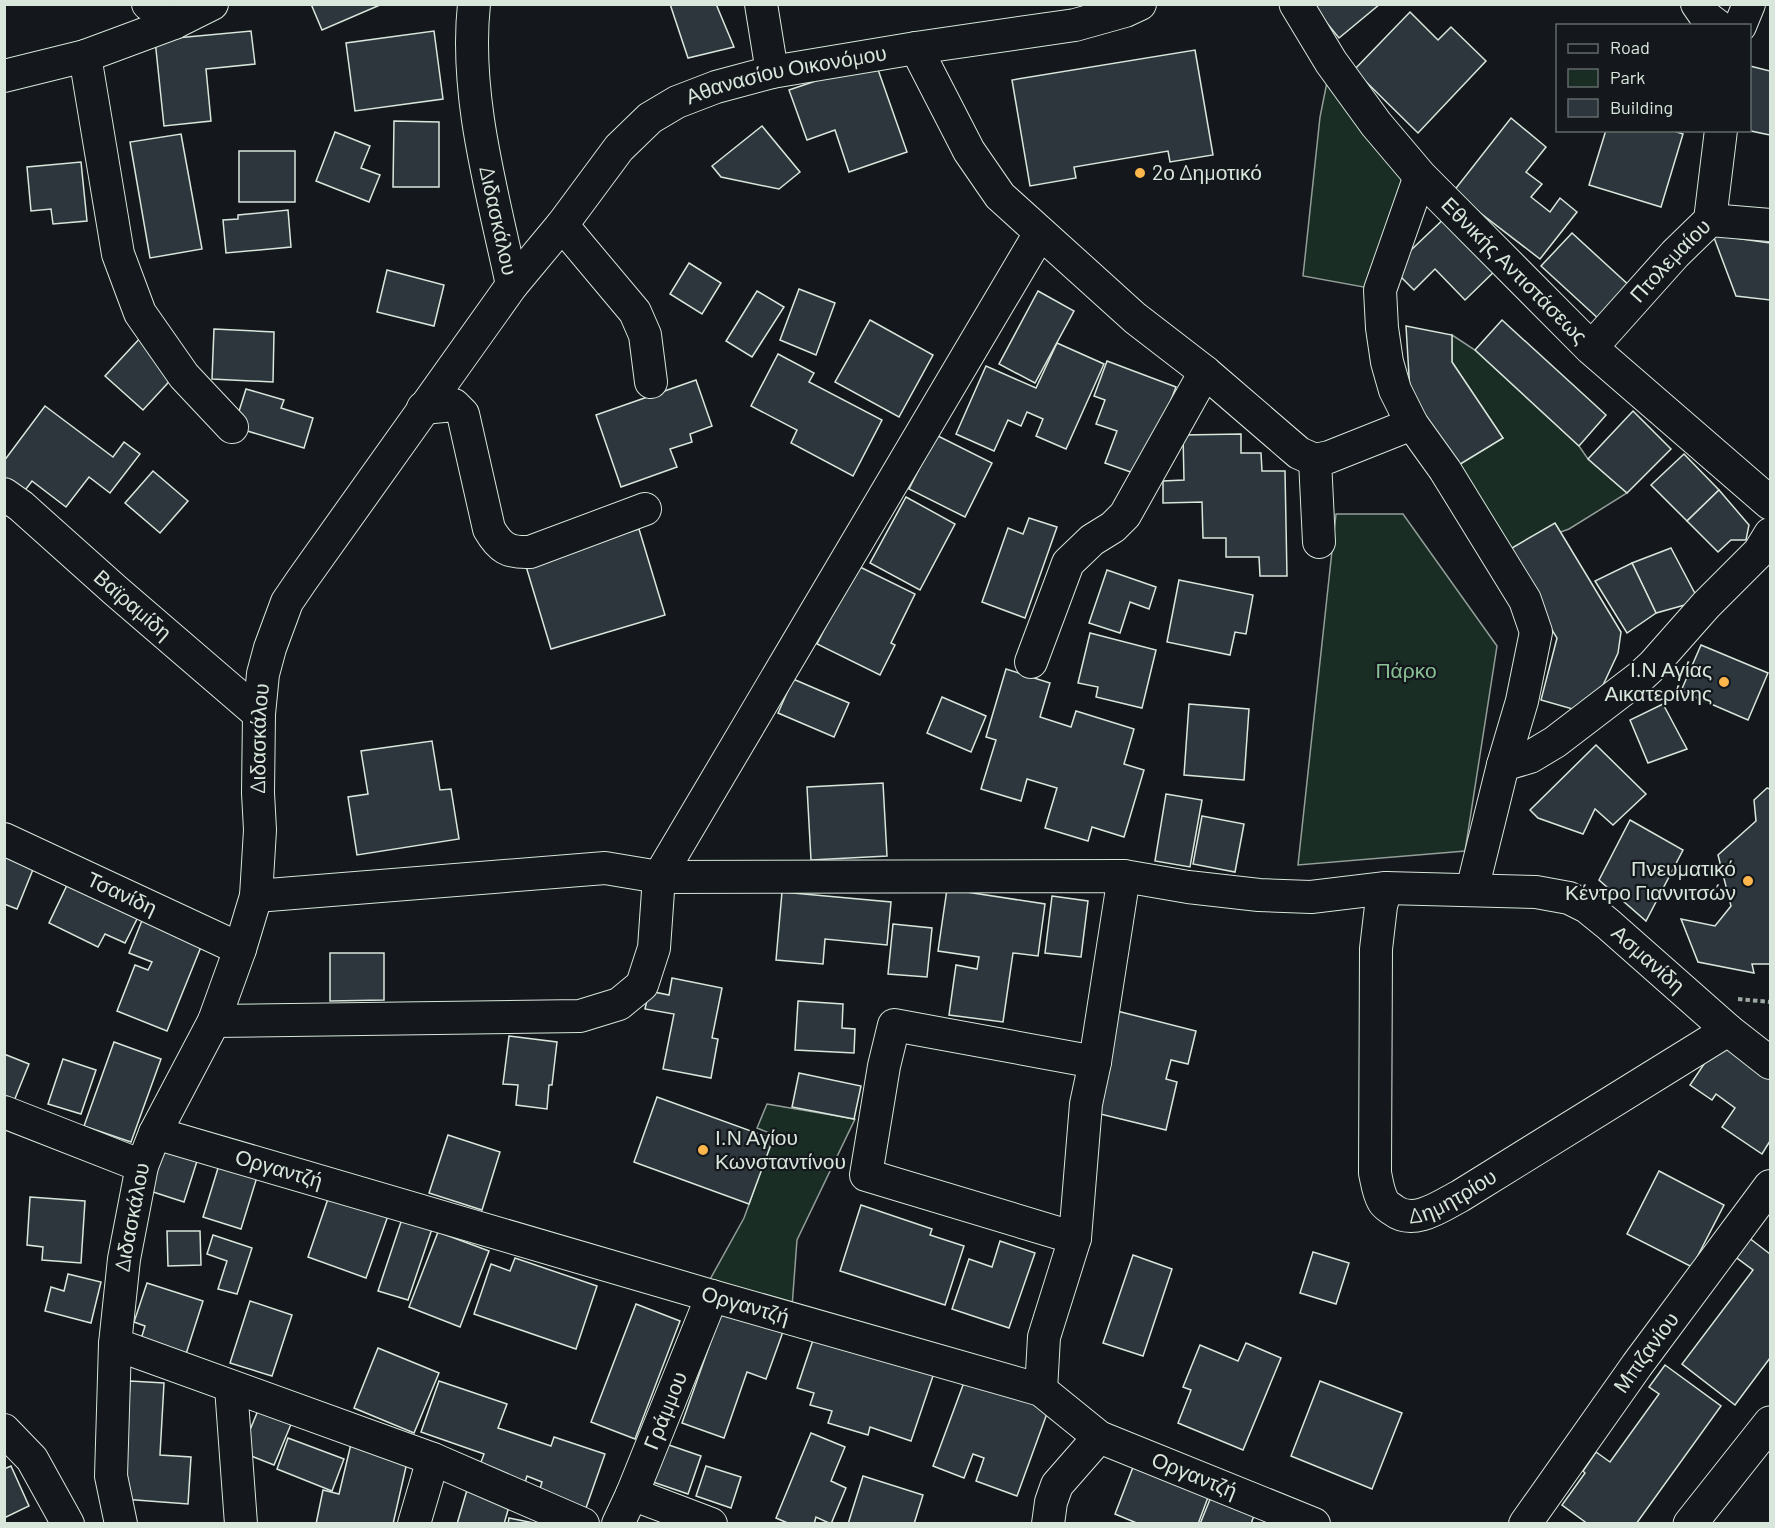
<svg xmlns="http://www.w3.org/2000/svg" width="1775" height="1528" font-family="Barlow,sans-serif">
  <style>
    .green { fill: #1a2d24; stroke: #939e99; stroke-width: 1.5 }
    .building { fill: #2c363c; stroke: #d8e6dc; stroke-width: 1.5 }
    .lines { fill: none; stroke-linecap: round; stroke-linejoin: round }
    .minor-casing { stroke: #d8e6dc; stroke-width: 34 }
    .major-casing { stroke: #d8e6dc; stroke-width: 35 }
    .path { stroke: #9da8a2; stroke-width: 4; stroke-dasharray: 4.5 3; stroke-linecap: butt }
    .minor { stroke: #14181c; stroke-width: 32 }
    .major { stroke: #14181c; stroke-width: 33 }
    .poi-dot { fill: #ffb74d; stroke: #14181c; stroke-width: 2 }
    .labels { text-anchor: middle; stroke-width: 4.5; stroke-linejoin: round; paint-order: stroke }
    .street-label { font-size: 21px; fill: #d8e6dc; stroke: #14181c }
    .poi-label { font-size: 21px; fill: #d8e6dc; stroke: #14181c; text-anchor: start }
    .park-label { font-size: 21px; fill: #8ac095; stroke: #14181c }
  </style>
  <rect width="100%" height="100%" fill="#14181c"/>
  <g class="green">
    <path d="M 1331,62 L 1420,176 L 1380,290 L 1303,276 L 1320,117 Z"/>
    <path d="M 1452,335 L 1475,350 L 1579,446 L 1588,459 L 1627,493 L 1569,529 L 1505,552 L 1457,466 L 1503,438 L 1452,362 Z"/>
    <path d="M 1336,514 L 1403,514 L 1497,646 L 1465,851 L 1298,865 Z"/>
    <path d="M 767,1104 L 855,1119 L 797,1240 L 792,1307 L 708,1283 L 744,1218 L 774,1135 L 757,1128 Z"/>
  </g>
  <g class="building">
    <path d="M 311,4 L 380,4 L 380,5 L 322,30 Z"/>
    <path d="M 670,4 L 716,4 L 734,47 L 688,58 Z"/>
    <path d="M 1315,4 L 1380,4 L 1339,38 L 1313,6 Z"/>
    <path d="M 1410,12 L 1438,40 L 1451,27 L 1486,61 L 1418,133 L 1354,70 Z"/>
    <path d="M 251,31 L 255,64 L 206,69 L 211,121 L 164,126 L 155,40 Z"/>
    <path d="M 434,31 L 443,99 L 355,111 L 346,43 Z"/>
    <path d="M 1195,50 L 1213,155 L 1170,162 L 1168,151 L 1074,167 L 1076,178 L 1030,186 L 1012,80 Z"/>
    <path d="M 875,61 L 907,152 L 849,172 L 835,130 L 807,140 L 789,90 Z"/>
    <path d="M 1750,66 L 1770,71 L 1770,135 L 1746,130 L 1750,130 Z"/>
    <path d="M 1511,118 L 1546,147 L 1526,172 L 1542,184 L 1531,197 L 1550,212 L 1560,198 L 1577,212 L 1540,259 L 1453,192 Z"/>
    <path d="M 394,121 L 439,122 L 439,187 L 393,187 Z"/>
    <path d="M 762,126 L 800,172 L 779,189 L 721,177 L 712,166 Z"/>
    <path d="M 1606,130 L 1671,130 L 1683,134 L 1661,207 L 1589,185 Z"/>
    <path d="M 335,132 L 370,146 L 361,168 L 380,175 L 369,202 L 316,181 Z"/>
    <path d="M 181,134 L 202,249 L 150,258 L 130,142 Z"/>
    <rect x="239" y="151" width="56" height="51"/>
    <path d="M 81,162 L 87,221 L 53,224 L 51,209 L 31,211 L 27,167 Z"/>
    <path d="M 288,210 L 291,247 L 226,253 L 223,220 L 238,219 L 238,215 Z"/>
    <path d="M 1450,213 L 1501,265 L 1465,300 L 1435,269 L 1414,290 L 1392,268 Z"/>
    <path d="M 1572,233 L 1632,288 L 1601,321 L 1541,266 Z"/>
    <path d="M 1713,235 L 1770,243 L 1770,300 L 1736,296 Z"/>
    <path d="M 689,263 L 721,283 L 702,314 L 670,294 Z"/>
    <path d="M 387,270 L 444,285 L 434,326 L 377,312 Z"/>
    <path d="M 799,289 L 835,303 L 816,355 L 780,340 Z"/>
    <path d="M 757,291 L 784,307 L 752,357 L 726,341 Z"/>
    <path d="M 1038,291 L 1074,311 L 1035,383 L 999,364 Z"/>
    <path d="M 870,320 L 933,355 L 899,417 L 835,382 Z"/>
    <path d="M 1502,320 L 1606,415 L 1579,446 L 1475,350 Z"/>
    <path d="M 1406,326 L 1452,335 L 1452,362 L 1503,438 L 1457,466 L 1410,392 Z"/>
    <path d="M 214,329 L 274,332 L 273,382 L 212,379 Z"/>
    <path d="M 141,337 L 178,372 L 143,410 L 105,376 Z"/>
    <path d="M 1057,343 L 1104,364 L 1066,449 L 1036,436 L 1043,419 L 1027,412 L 1021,426 L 1008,420 L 994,451 L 956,434 L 986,366 L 1036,388 Z"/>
    <path d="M 778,354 L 814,373 L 809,382 L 882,420 L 853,476 L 791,443 L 797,430 L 751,406 Z"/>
    <path d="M 1107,361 L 1176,387 L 1142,476 L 1105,463 L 1117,431 L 1096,424 L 1105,400 L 1094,396 Z"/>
    <path d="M 696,380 L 712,426 L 690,434 L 692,442 L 670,449 L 677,467 L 621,487 L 596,415 Z"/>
    <path d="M 246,389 L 284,400 L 281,408 L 313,418 L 304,448 L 234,427 Z"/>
    <path d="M 45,406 L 113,457 L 124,442 L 140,454 L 110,493 L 89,477 L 66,507 L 32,481 L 23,493 L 4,479 L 4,461 Z"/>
    <path d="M 1633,411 L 1671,449 L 1627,493 L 1588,459 Z"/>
    <path d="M 1241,434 L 1241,453 L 1261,453 L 1262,471 L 1285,471 L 1287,576 L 1260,576 L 1259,557 L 1226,557 L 1226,538 L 1203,538 L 1202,502 L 1163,503 L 1163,481 L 1184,480 L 1183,435 Z"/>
    <path d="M 936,435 L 992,463 L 965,517 L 909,489 Z"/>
    <path d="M 1684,454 L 1719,490 L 1687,521 L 1651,485 Z"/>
    <path d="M 153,471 L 188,501 L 160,533 L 125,503 Z"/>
    <path d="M 1719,490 L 1749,525 L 1746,540 L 1731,540 L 1718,552 L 1687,521 Z"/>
    <path d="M 906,497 L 955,524 L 920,590 L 870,563 Z"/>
    <path d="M 1029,518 L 1057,527 L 1025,618 L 982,602 L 1008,528 L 1023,534 Z"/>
    <path d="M 1555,523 L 1621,632 L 1618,653 L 1597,698 L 1576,710 L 1541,700 L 1557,638 L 1505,552 Z"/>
    <path d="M 639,529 L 665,615 L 551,649 L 525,563 Z"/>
    <path d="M 1671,548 L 1699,601 L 1656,613 L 1632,563 Z"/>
    <path d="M 1632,563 L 1656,613 L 1627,633 L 1595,581 Z"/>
    <path d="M 856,565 L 915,594 L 891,643 L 895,645 L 880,675 L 817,644 Z"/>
    <path d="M 1107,570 L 1156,587 L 1149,609 L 1130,602 L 1120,633 L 1089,623 Z"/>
    <path d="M 1179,580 L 1253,595 L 1246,634 L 1235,632 L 1230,655 L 1167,642 Z"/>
    <path d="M 1090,633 L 1156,650 L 1142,708 L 1096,697 L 1098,687 L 1078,683 Z"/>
    <path d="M 1701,645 L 1768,673 L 1748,720 L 1681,691 Z"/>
    <path d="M 1006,669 L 1050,683 L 1040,717 L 1071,727 L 1076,711 L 1134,729 L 1124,764 L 1144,770 L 1124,837 L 1092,827 L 1088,841 L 1045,828 L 1057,788 L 1027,779 L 1021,801 L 981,789 L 996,740 L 986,737 Z"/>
    <path d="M 793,679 L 849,703 L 834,737 L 778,713 Z"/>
    <path d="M 942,697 L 986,716 L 971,752 L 927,733 Z"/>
    <path d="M 1189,704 L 1249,709 L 1244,780 L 1184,775 Z"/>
    <path d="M 1663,704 L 1687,749 L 1648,763 L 1630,720 Z"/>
    <path d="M 432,741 L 440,790 L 451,789 L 459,839 L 357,855 L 348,797 L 368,794 L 361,751 Z"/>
    <path d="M 1596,745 L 1646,794 L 1613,825 L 1595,809 L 1583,834 L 1538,818 L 1530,810 Z"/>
    <path d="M 883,783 L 887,856 L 811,860 L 807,787 Z"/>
    <path d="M 1767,788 L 1770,789 L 1770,964 L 1752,964 L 1754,973 L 1698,962 L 1681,919 L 1715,926 L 1731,906 L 1718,855 L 1756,821 L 1754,800 Z"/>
    <path d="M 1166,794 L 1202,800 L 1190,867 L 1155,861 Z"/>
    <path d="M 1202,816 L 1244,824 L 1235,872 L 1193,864 Z"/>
    <path d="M 1630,820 L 1683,850 L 1646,921 L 1599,880 Z"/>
    <path d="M 4,856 L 36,862 L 17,909 L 4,904 Z"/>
    <path d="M 70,879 L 140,913 L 125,943 L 105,934 L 98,947 L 49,923 Z"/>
    <path d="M 947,889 L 1045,904 L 1038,956 L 1013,953 L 1003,1022 L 949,1015 L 956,965 L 977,969 L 979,957 L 938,951 Z"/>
    <path d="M 782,892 L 891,902 L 887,945 L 825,939 L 823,964 L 776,960 Z"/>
    <path d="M 1052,896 L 1088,901 L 1081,957 L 1045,953 Z"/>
    <path d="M 143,918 L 203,942 L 167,1031 L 117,1011 L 135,965 L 148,970 L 152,962 L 129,953 Z"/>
    <path d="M 893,924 L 932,928 L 927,977 L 888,974 Z"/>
    <path d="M 330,953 L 384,953 L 384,1000 L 330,1001 Z"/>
    <path d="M 672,978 L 722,988 L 712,1038 L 718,1039 L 711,1078 L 663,1069 L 674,1014 L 645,1009 L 649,991 L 669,995 Z"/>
    <path d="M 798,1001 L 843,1004 L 842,1028 L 855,1029 L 854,1053 L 795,1050 Z"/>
    <path d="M 1117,1011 L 1196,1031 L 1188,1064 L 1171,1060 L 1166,1079 L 1177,1082 L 1166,1130 L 1092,1112 Z"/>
    <path d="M 509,1036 L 557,1042 L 552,1085 L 549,1085 L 547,1109 L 516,1105 L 518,1085 L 503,1084 Z"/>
    <path d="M 114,1042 L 161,1059 L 131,1142 L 84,1126 Z"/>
    <path d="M 1718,1043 L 1770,1078 L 1770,1141 L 1762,1154 L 1722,1127 L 1735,1108 L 1716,1094 L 1712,1100 L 1690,1085 Z"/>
    <path d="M 4,1054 L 29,1064 L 14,1101 L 4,1097 Z"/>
    <path d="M 63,1059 L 96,1070 L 81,1114 L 48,1104 Z"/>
    <path d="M 799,1073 L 861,1086 L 854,1119 L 792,1107 Z"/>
    <path d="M 657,1097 L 773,1139 L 749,1204 L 634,1162 Z"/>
    <path d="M 448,1135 L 500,1152 L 482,1210 L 429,1193 Z"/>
    <path d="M 165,1147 L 198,1158 L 184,1202 L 150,1191 Z"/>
    <path d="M 219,1165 L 257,1177 L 241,1229 L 203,1217 Z"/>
    <path d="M 1659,1171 L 1724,1205 L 1692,1267 L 1627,1234 Z"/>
    <path d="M 330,1193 L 389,1213 L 366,1278 L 308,1257 Z"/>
    <path d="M 30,1197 L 85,1201 L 81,1263 L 42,1260 L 43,1247 L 27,1245 Z"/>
    <path d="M 861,1205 L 932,1229 L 930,1235 L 964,1246 L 945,1305 L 840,1271 Z"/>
    <path d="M 403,1216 L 433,1226 L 408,1300 L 378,1291 Z"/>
    <path d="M 167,1231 L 200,1231 L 201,1265 L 168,1266 Z"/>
    <path d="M 438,1232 L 489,1251 L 460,1327 L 409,1307 Z"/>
    <path d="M 1744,1234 L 1770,1254 L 1770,1358 L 1735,1405 L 1682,1364 L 1753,1270 L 1730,1253 Z"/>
    <path d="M 213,1235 L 252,1248 L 237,1294 L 218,1289 L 227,1261 L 207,1254 Z"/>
    <path d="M 1000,1241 L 1035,1253 L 1009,1328 L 952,1309 L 969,1259 L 992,1267 Z"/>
    <path d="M 1313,1252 L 1349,1263 L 1336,1304 L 1300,1293 Z"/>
    <path d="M 1133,1255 L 1172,1269 L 1143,1356 L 1103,1343 Z"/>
    <path d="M 515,1258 L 597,1286 L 576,1349 L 474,1314 L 491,1264 L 510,1271 Z"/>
    <path d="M 68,1274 L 101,1282 L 91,1323 L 45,1311 L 51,1287 L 64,1291 Z"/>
    <path d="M 147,1283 L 203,1301 L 186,1354 L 141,1339 L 145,1326 L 134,1322 Z"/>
    <path d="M 250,1301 L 292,1315 L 272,1376 L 230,1363 Z"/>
    <path d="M 636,1304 L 680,1321 L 635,1439 L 591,1422 Z"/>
    <path d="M 723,1307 L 784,1329 L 766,1379 L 747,1372 L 724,1438 L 682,1423 Z"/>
    <path d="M 815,1334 L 934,1373 L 911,1441 L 870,1427 L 868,1435 L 828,1423 L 832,1411 L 810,1405 L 814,1393 L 797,1388 Z"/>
    <path d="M 1246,1343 L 1281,1358 L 1243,1450 L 1178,1423 L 1191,1390 L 1183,1387 L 1200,1345 L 1238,1361 Z"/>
    <path d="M 378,1348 L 439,1373 L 414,1433 L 354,1408 Z"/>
    <path d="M 1665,1365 L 1721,1406 L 1636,1524 L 1588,1524 L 1562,1505 L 1585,1473 L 1583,1471 L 1596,1452 L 1610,1462 L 1659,1394 L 1649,1387 Z"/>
    <path d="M 966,1377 L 1049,1408 L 1017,1496 L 976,1481 L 984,1458 L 973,1454 L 964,1478 L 933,1466 Z"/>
    <path d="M 130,1381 L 164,1383 L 160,1455 L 191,1457 L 188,1504 L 123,1499 Z"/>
    <path d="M 439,1381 L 507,1404 L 498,1428 L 551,1446 L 554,1437 L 605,1454 L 586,1508 L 539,1492 L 542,1482 L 527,1476 L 523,1489 L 477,1473 L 484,1454 L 421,1432 Z"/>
    <path d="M 1320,1381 L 1402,1413 L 1372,1489 L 1291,1456 Z"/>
    <path d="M 259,1408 L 292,1422 L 274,1465 L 241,1452 Z"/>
    <path d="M 811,1433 L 845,1447 L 831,1481 L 846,1488 L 831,1524 L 816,1517 L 814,1524 L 790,1524 L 776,1518 Z"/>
    <path d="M 288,1438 L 344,1459 L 332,1491 L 277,1469 Z"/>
    <path d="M 351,1444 L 408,1458 L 393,1524 L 316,1524 L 323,1490 L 339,1494 Z"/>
    <path d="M 666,1444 L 701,1456 L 688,1494 L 653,1482 Z"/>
    <path d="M 1135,1462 L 1210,1492 L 1198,1524 L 1139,1524 L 1115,1514 Z"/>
    <path d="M 11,1466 L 29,1506 L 4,1518 L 4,1469 Z"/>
    <path d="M 706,1466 L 741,1477 L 731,1508 L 696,1496 Z"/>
    <path d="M 863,1476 L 923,1495 L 914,1524 L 848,1524 Z"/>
    <path d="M 1215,1487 L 1258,1504 L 1251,1524 L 1200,1524 Z"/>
    <path d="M 467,1490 L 510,1503 L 504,1524 L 457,1524 Z"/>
    <path d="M 509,1518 L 539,1524 L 508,1524 Z"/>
  </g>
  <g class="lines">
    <g class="minor-casing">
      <g id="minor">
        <path d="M 148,4 L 174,23"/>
        <path id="s1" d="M 474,4 C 464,97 493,194 512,285"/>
        <path d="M 761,4 L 772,72"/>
        <path d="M 1697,4 L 1706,17 L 1718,26"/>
        <path d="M 1740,26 L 1749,4"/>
        <path d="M 916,48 L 969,151 L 1000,196 L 1135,318 L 1205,372 L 1299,453 L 1315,460 L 1329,457 L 1412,424"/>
        <path d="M 85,56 L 118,254 L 140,313 L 184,376 L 232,427"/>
        <path d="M 4,76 L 85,56 L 174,23 L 212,4"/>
        <path d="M 1420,176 L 1380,290 L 1382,328 L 1387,362 L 1395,390 L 1412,424 L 1445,470 L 1525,600 L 1536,632 L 1522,701 L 1503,765 L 1472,890"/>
        <path d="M 1710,220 L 1721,130"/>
        <path d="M 562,225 L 635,312 L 645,335 L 651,382"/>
        <path id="s2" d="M 1591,348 L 1675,254 L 1710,220 L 1770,225"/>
        <path d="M 423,408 L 454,405 L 463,414 L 489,529 C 500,548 508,553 530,552 L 645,509"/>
        <path d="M 1315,460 L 1319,542"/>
        <path id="s3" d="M 4,494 L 21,506 L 116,591 L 259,714"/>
        <path d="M 1031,662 L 1068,563 L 1092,540 L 1113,527 L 1125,515 L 1205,372"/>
        <path d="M 1503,765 L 1530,757 L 1555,742 L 1640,677 L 1653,665 L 1706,605 L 1759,552 L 1770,534"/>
        <path id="s4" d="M 4,839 L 240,949"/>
        <path id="s5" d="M 1386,888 L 1381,906 L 1376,949 L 1375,1173 C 1377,1182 1378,1192 1383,1201 C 1385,1205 1389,1207 1393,1210 C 1414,1226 1441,1206 1460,1196 L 1728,1030"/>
        <path id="s6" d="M 256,896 L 605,868 L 659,877 L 1124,876 L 1188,887 L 1259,895 L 1311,897 L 1386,888 L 1536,892 L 1569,898 L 1587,907 L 1608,924 L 1728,1030 L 1770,1063"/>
        <path d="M 214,1021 L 580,1016 L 619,1004 L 642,985 L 654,948 L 659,877 L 1040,233"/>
        <path d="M 4,1112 L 142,1166"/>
        <path id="s7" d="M 155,1133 L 712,1296 L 1041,1390 L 1099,1437 L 1314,1524"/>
        <path d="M 1075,1238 L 866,1175 L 884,1066 L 894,1025 L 1095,1062"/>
        <path d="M 115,1344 L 433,1459 L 583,1524"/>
        <path d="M 231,1387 L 241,1524"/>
        <path d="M 1041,1390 L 1044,1337 L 1075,1238 L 1086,1104 L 1095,1062 L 1124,876"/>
        <path d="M 4,1430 L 32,1459 L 68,1524"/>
        <path d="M 632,1494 L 711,1524"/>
        <path id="s8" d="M 121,1524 L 111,1476 L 115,1344 L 124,1259 L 142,1166 L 155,1133 L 214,1021 L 240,949 L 256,896 L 260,830 L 258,793 L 259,714 L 263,674 L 270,648 L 287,602 L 302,580 L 512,285 L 562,225 L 619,148 L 650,118 L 677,102 L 716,87 L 772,72 L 916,48 L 1075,25 L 1125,11 L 1140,4"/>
        <path d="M 414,1524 L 433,1459"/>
        <path id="s9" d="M 618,1524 L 632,1494 L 712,1296"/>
        <path d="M 1048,1524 L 1051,1502 L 1057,1485 L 1099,1437"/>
        <path id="s10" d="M 1525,1524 L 1637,1365 L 1770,1186"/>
      </g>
    </g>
    <g class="major-casing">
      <g id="major">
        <path id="s11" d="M 1296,4 L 1331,62 L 1376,124 L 1420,176 L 1591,348 L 1770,503"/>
        <path d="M 1690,1524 L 1770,1423"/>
      </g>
    </g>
    <path class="path" d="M 1738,999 L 1770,1002"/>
    <use href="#minor" class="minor"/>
    <use href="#major" class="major"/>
  </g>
  <g class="poi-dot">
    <circle cx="1140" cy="173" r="6"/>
    <circle cx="1724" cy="682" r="6"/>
    <circle cx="1748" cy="881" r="6"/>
    <circle cx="703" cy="1150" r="6"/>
  </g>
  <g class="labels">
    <g class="street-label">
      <text dy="7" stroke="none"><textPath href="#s8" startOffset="1704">Αθανασίου Οικονόμου</textPath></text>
      <text dy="7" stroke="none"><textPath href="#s1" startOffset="219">Διδασκάλου</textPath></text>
      <text dy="7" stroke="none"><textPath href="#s2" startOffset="118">Πτολεμαίου</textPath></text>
      <text dy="7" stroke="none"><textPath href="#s11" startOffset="346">Εθνικής Αντιστάσεως</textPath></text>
      <text dy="7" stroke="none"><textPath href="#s3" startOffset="170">Βαϊραμίδη</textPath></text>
      <text dy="7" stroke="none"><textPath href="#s8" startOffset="813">Διδασκάλου</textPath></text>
      <text dy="7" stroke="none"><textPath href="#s4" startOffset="130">Τσανίδη</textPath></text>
      <text dy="7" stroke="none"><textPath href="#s6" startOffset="1418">Ασμανίδη</textPath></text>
      <text dy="7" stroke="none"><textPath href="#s7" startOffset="129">Οργαντζή</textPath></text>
      <text dy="7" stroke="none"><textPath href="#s5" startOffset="394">Δημητρίου</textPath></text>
      <text dy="7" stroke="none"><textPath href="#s8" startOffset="309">Διδασκάλου</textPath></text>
      <text dy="7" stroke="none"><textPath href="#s7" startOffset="615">Οργαντζή</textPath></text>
      <text dy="7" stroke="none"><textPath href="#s10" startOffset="210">Μπιζανίου</textPath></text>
      <text dy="7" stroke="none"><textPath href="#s9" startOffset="123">Γράμμου</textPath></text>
      <text dy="7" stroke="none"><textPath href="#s7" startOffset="1100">Οργαντζή</textPath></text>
    </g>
    <g class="poi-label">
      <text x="1152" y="180">2ο Δημοτικό</text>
      <text x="1712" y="677" text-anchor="end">Ι.Ν Αγίας<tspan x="1712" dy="24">Αικατερίνης</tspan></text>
      <text x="1736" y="876" text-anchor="end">Πνευματικό<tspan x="1736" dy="24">Κέντρο Γιαννιτσών</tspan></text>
      <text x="715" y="1145">Ι.Ν Αγίου<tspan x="715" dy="24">Κωνσταντίνου</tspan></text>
    </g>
    <g class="park-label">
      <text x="1406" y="678">Πάρκο</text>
    </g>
  </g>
  <rect width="1775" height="1528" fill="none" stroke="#d8e6dc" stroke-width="12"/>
  <rect x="1556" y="24" width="195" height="108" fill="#14181c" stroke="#626a69" stroke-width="1.5"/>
  <rect x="1568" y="44" width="30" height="9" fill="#14181c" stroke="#626a69" stroke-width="1.5"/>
  <text x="1610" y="54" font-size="18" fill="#d8e6dc">Road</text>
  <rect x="1568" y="69" width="30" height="18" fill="#1a2d24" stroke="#626a69" stroke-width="1.5"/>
  <text x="1610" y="84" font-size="18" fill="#d8e6dc">Park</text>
  <rect x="1568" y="99" width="30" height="18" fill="#2c363c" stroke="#626a69" stroke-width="1.5"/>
  <text x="1610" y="114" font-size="18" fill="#d8e6dc">Building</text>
</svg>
